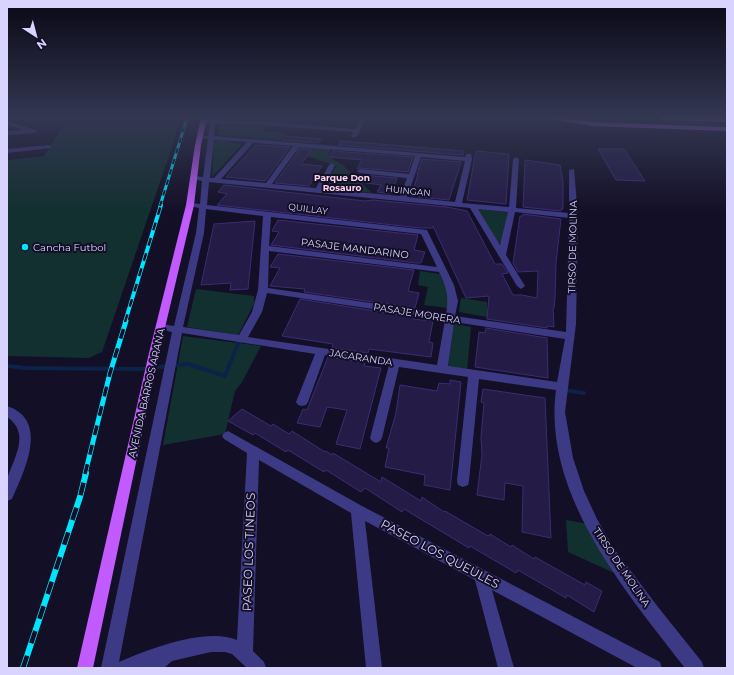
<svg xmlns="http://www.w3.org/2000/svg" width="734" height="675" font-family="Montserrat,sans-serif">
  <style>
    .green { fill: #12302f }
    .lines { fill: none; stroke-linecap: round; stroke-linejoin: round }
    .stream { stroke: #0c2248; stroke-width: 4 }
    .building { fill: #241b47; stroke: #3b2d73 }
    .minor { fill: #3d3a85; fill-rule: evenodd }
    .major { fill: #c25bff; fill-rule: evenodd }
    .rail-far3-casing { stroke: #00e5ff; stroke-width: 3 }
    .rail-far2-casing { stroke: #00e5ff; stroke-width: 4 }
    .rail-far1-casing { stroke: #00e5ff; stroke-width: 5 }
    .rail-casing { stroke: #00e5ff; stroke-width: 6 }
    .rail-far3 { stroke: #130f26; stroke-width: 2; stroke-dasharray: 5.5; stroke-linecap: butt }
    .rail-far2 { stroke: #130f26; stroke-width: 2.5; stroke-dasharray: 8; stroke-linecap: butt }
    .rail-far1 { stroke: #130f26; stroke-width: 3.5; stroke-dasharray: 10; stroke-linecap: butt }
    .rail { stroke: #130f26; stroke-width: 4.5; stroke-dasharray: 13; stroke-linecap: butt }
    .poi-dot { fill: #00e5ff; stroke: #130f26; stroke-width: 1.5 }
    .labels { text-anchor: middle; stroke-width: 4; stroke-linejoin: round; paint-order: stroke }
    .far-neighbourhood-label { font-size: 9px; font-weight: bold; fill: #ffd6f0; stroke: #130f26 }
    .far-street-label { font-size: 9px; fill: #d9d4ff; stroke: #130f26 }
    .poi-label { font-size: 10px; fill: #d9d4ff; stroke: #130f26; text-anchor: start }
    .street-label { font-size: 10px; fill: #d9d4ff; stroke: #130f26 }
    .near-street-label { font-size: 12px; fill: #d9d4ff; stroke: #130f26 }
  </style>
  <rect width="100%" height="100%" fill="#130f26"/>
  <g class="green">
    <path d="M 36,118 L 180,118 L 174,141 L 102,352 L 89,358 L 7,356 L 7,160 L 44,156 L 63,126 Z"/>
    <path d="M 558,118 L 631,119 L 633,119 L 633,122 L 635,124 L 602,123 Z"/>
    <path d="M 654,119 L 709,121 L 718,124 L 714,126 L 657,124 L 649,121 Z"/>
    <path d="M 220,125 L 267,126 L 263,131 L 287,133 L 280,140 L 217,135 Z"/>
    <path d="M 221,140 L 242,144 L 212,177 L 214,142 Z"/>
    <path d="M 300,146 L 331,149 L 328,157 L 343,165 L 372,193 L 324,188 L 336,166 L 295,152 Z"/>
    <path d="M 478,209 L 508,212 L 502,243 L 498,243 Z"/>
    <path d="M 420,271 L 440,274 L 450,296 L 447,308 L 424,305 L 428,287 L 418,285 Z"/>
    <path d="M 196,289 L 254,296 L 254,304 L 238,335 L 187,327 Z"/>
    <path d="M 461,298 L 487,302 L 487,317 L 459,312 Z"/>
    <path d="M 453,323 L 471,327 L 467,371 L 448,368 Z"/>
    <path d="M 183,336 L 261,346 L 242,382 L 235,391 L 225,434 L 163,445 Z"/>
    <path d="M 566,520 L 588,524 L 623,577 L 568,552 Z"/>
  </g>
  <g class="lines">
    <g class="stream">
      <path d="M 7,366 L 26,368 L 141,369 L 188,364 L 225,376 L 239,341 L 241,341"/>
      <path d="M 563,390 L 584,393"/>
    </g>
  </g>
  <g class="building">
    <path d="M 286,136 L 296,137 L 321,139 L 318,143 L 282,140 Z"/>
    <path d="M 341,141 L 367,143 L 464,151 L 463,155 L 338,145 Z"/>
    <path d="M 256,145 L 290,147 L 265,181 L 226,177 Z"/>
    <path d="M 300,149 L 312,150 L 301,164 L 322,166 L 309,186 L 275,183 Z"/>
    <path d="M 598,149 L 624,149 L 645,181 L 616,180 Z"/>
    <path d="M 333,151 L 413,157 L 408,172 L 360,168 L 357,169 L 362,160 L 329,157 Z"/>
    <path d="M 476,151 L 509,154 L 506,204 L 467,200 Z"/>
    <path d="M 422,159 L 461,162 L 449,200 L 411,196 L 417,178 L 418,174 L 417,174 Z"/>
    <path d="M 525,160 L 560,165 L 563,182 L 563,209 L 561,209 L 561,211 L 523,207 Z"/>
    <path d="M 364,175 L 397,178 L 391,194 L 377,192 L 381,185 L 360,182 Z"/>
    <path d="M 224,185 L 365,201 L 373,200 L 447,207 L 467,211 L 495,264 L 502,264 L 508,273 L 502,274 L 513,295 L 522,295 L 537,298 L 538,271 L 518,272 L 513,263 L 520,216 L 523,216 L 523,214 L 561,219 L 556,263 L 555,298 L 554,308 L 553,308 L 554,327 L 547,326 L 547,328 L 487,319 L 489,296 L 466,298 L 433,226 L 433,228 L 420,228 L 217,205 L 227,194 L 218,192 Z"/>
    <path d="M 278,220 L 418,235 L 414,250 L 425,252 L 421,263 L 416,263 L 271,245 L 279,232 L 272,231 Z"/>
    <path d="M 255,221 L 248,289 L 230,290 L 231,283 L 201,285 L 214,224 Z"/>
    <path d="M 278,254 L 414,270 L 408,291 L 419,293 L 415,308 L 304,292 L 305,289 L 270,286 L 280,268 L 270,267 Z"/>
    <path d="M 300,299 L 413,317 L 413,319 L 433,321 L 429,342 L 433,343 L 431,357 L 369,349 L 368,353 L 332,348 L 333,344 L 282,336 Z"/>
    <path d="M 486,328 L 547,338 L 548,378 L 475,367 L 479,332 L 485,333 Z"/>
    <path d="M 328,357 L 365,363 L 364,366 L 381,368 L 360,449 L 336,444 L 347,410 L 327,407 L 320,427 L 297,423 L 303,409 L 307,410 Z"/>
    <path d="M 450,380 L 461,382 L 450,490 L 424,485 L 425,475 L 385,467 L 389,448 L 386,448 L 396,413 L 400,385 L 437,391 L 439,383 L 450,384 Z"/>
    <path d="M 483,389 L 545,398 L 551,538 L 522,532 L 523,486 L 505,483 L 504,500 L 477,495 L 482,455 L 481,437 L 484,403 L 481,402 Z"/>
    <path d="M 242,409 L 271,426 L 273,424 L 289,434 L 292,431 L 325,452 L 326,451 L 332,455 L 333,453 L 381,482 L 382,477 L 421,501 L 422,497 L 444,512 L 445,511 L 488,536 L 490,534 L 511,547 L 512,545 L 534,559 L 535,557 L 585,585 L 586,582 L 602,591 L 594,612 L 567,595 L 566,598 L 518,570 L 516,573 L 470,546 L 469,548 L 404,509 L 402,512 L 365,488 L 361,492 L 326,470 L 324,472 L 288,450 L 286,452 L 255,433 L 253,435 L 228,421 Z"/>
  </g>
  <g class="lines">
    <g class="minor">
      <path d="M 210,118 L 216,118 L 216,120 L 259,121 L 355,129 L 361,118 L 367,118 L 357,136 L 354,138 L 351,136 L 353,132 L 259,125 L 215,124 L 214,136 L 465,157 L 467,154 L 471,154 L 472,159 L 462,203 L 509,207 L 513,159 L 516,157 L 519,159 L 516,208 L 569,213 L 569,170 L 574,169 L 578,216 L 576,324 L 565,412 L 573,458 L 584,491 L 597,519 L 615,550 L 658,607 L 702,662 L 704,668 L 685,668 C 626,592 542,494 556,390 L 479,379 L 469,481 L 468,485 L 463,487 L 458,485 L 457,481 L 468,377 L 399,367 L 382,438 L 380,441 L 376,443 L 372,441 L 370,438 L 389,365 L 325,355 L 308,402 L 306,405 L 302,406 L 298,405 L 296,402 L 315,354 L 182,333 L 119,662 C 149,649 206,627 237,640 L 247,453 L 224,439 L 222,436 L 224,433 L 228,431 L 362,506 L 660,662 L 662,668 L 637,668 L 492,590 L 514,668 L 498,668 L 475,580 L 365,521 L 382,668 L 366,668 L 351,513 L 259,460 L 253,651 L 264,662 L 266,668 L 247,668 L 232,654 L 225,652 L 211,652 L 172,661 L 164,668 L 101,668 L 172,332 L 158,329 L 156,327 L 161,324 L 174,326 L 196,233 L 199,208 L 186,205 L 190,203 L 200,204 L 202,181 L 191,178 L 194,176 L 203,177 L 208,139 L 201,137 L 208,136 L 210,124 L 204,122 L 210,120 ZM 214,140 L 247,142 L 214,178 L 210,178 ZM 253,143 L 293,146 L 266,183 L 221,179 ZM 299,147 L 415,156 L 409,174 L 360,169 L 357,171 L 360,173 L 407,178 L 400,196 L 323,189 L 335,165 L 332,163 L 329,165 L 316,188 L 272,184 ZM 421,157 L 465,161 L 455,202 L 407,197 ZM 209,182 L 470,208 L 517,286 L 521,289 L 525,286 L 506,255 L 515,212 L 569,218 L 566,332 L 455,316 L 458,301 L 454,285 L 427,230 L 207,205 ZM 206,209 L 263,216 L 258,290 L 252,312 L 239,335 L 183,327 L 204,233 ZM 478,209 L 508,212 L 500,245 ZM 271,217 L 421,234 L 437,267 L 269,246 ZM 269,251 L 439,272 C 447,288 449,297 446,314 L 268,288 ZM 267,293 L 445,320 L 437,365 L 248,337 L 262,312 ZM 454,322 L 565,339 L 557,382 L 448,366 Z"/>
      <path d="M 7,121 L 36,130 L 37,131 L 34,133 L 7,135 L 7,131 L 24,130 L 7,125 Z"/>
      <path d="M 49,145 L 51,146 L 51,148 L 7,153 L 7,149 Z"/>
      <path d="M 7,406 C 50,420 24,472 12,499 L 7,501 C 7,494 6,485 7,479 C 14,458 31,433 7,417 Z"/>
    </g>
    <g class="major">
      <path d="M 201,118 L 207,118 L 201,145 L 194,205 L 159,353 L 93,668 L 77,668 L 149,353 L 186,205 L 195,145 Z"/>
      <path d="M 544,118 L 561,118 L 592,122 L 727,127 L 727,131 L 592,126 Z"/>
      <path d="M 659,118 L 727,118 L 727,122 L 662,120 Z"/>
    </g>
    <g class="rail-far3-casing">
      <path id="rail-far3" d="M 160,206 L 187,118"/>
    </g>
    <g class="rail-far2-casing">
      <path id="rail-far2" d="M 125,322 L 161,205"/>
    </g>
    <g class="rail-far1-casing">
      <path id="rail-far1" d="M 85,474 L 110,373 L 126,321"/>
    </g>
    <g class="rail-casing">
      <path id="rail" d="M 23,668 L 80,497 L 86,473"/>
    </g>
    <use href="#rail-far3" class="rail-far3"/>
    <use href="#rail-far2" class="rail-far2"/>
    <use href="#rail-far1" class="rail-far1"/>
    <use href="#rail" class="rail"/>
  </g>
  <linearGradient id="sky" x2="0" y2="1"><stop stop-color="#0a0815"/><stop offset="0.55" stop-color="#333752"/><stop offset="1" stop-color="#333752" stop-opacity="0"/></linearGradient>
  <rect width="734" height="213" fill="url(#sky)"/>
  <circle class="poi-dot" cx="25" cy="247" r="4"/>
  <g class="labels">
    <g class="far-neighbourhood-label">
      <text x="342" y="181">Parque Don<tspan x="342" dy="10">Rosauro</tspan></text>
    </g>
    <g class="far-street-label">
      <text transform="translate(408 191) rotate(6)" y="3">HUINGAN</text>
      <text transform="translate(308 209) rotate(7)" y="3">QUILLAY</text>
    </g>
    <g class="poi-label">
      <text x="33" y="251">Cancha Futbol</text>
    </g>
    <g class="street-label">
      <text transform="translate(572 247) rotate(-89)" y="4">TIRSO DE MOLINA</text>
      <text transform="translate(355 248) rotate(7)" y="4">PASAJE MANDARINO</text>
      <text transform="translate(417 313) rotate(9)" y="4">PASAJE MORERA</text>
      <text transform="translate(361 357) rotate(9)" y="4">JACARANDA</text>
      <text transform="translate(146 393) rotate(-77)" y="4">AVENIDA BARROS ARANA</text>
      <text transform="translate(622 567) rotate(56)" y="4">TIRSO DE MOLINA</text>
    </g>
    <g class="near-street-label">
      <text transform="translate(249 552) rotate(-88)" y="4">PASEO LOS TINEOS</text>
      <text transform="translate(440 554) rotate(28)" y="4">PASEO LOS QUEULES</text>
    </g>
  </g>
  <rect width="734" height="675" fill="none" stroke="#d9d4ff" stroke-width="16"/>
  <g transform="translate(36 36) rotate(144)" stroke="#130f26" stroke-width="3" paint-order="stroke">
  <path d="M0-3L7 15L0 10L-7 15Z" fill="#d9d4ff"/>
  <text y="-6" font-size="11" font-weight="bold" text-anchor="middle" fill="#d9d4ff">N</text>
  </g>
</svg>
